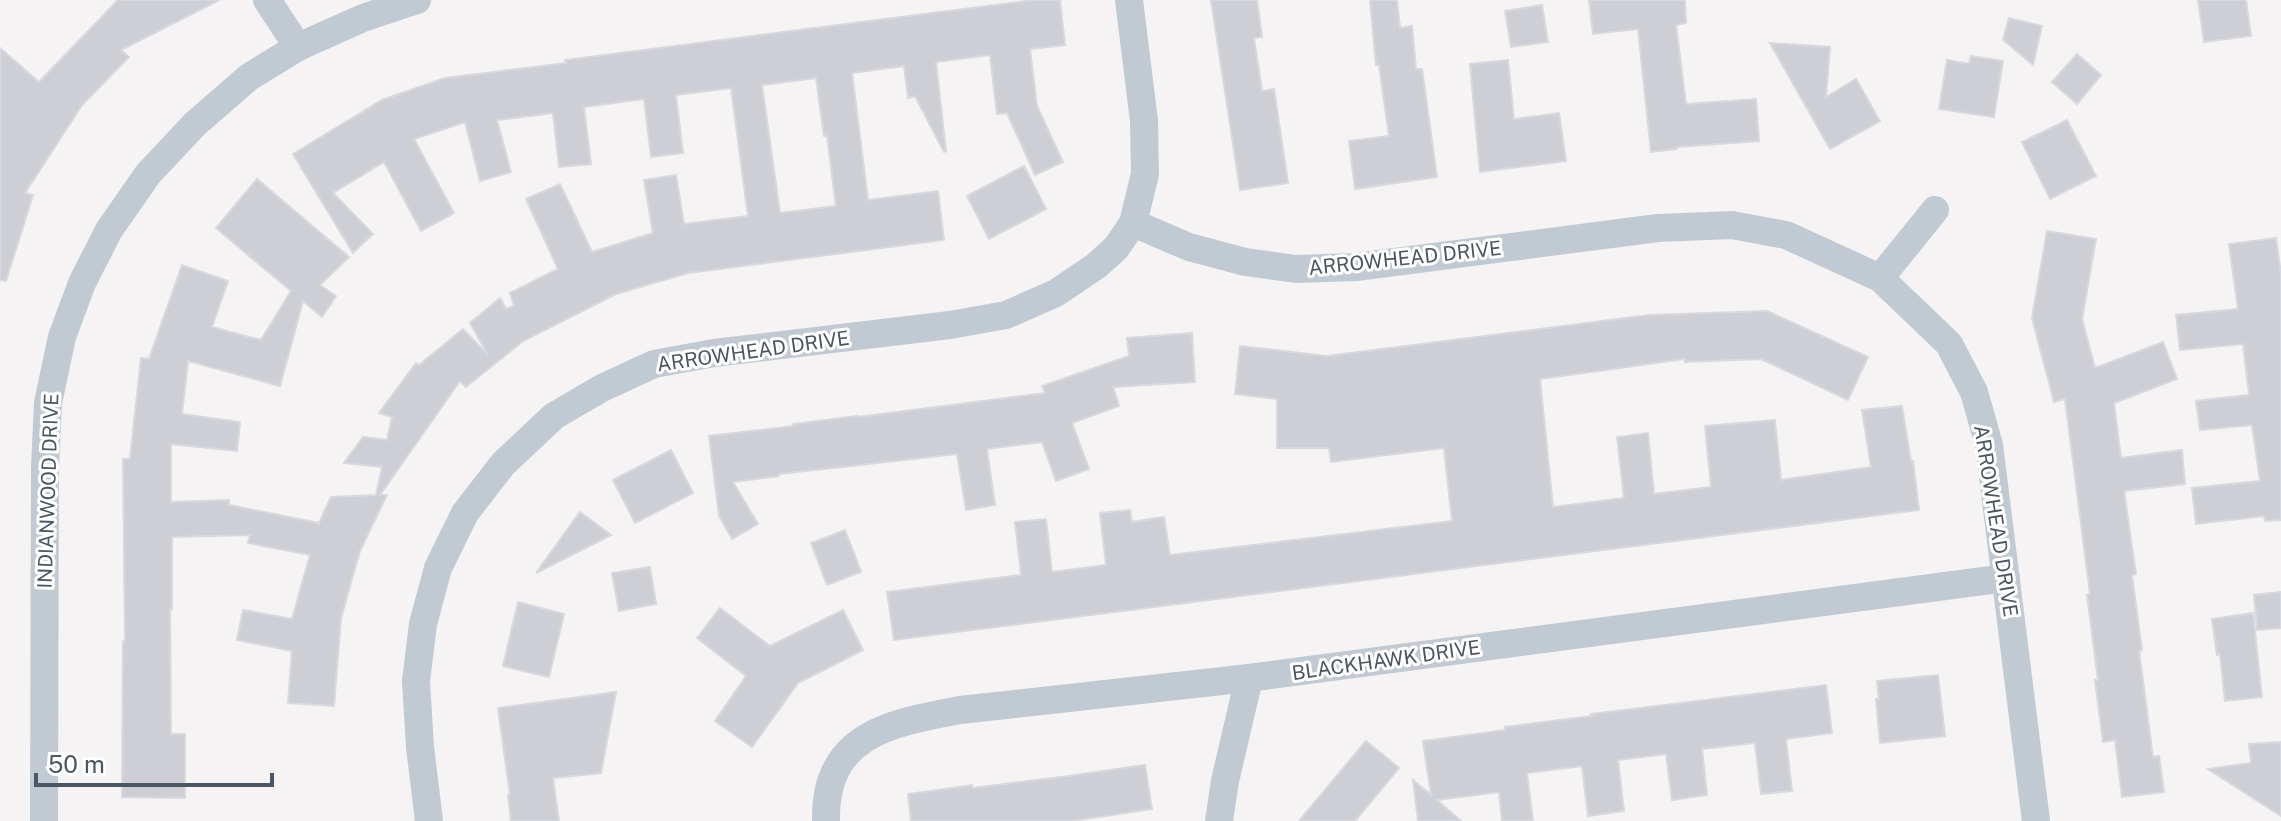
<svg xmlns="http://www.w3.org/2000/svg" width="2281" height="821" font-family="'Public Sans',sans-serif">
  <style>
    .building { fill: #cdcfd5; stroke: #d7d9de; stroke-width: 2; fill-rule: evenodd }
    .lines { fill: none; stroke-linecap: round; stroke-linejoin: round }
    .street { stroke: #c1cad2; stroke-width: 28 }
    .labels { text-anchor: middle; stroke-width: 6; stroke-linejoin: round; paint-order: stroke }
    .street-label { font-size: 20px; fill: #4a5661; stroke: #fff }
  </style>
  <rect width="100%" height="100%" fill="#f5f3f3"/>
  <g class="building">
    <path d="M 118,0 L 219,0 L 121,50 L 129,57 L 82,105 L 25,193 L 33,195 L 6,281 L 0,280 L 0,48 L 39,82 Z"/>
    <path d="M 1034,0 L 1060,0 L 1065,45 L 1030,49 L 1037,106 L 1063,162 L 1035,175 L 1007,113 L 997,114 L 990,55 L 936,62 L 946,151 L 944,152 L 915,96 L 908,98 L 904,66 L 852,73 L 868,200 L 938,191 L 944,240 L 688,273 L 616,294 L 523,341 L 466,387 L 460,381 L 380,495 L 387,495 L 360,551 L 341,618 L 334,706 L 288,703 L 292,651 L 237,640 L 243,610 L 292,619 L 310,555 L 248,543 L 250,535 L 172,537 L 172,609 L 170,609 L 171,734 L 185,734 L 185,798 L 122,797 L 123,641 L 125,641 L 123,459 L 130,459 L 141,358 L 149,359 L 182,265 L 228,281 L 212,327 L 261,340 L 291,291 L 216,228 L 257,179 L 349,257 L 320,285 L 336,296 L 322,317 L 303,301 L 280,386 L 188,361 L 182,414 L 240,422 L 237,451 L 171,444 L 171,502 L 229,500 L 229,505 L 319,523 L 331,497 L 376,495 L 382,467 L 344,463 L 363,437 L 387,440 L 392,417 L 379,413 L 416,363 L 419,365 L 463,329 L 488,355 L 470,323 L 500,298 L 506,309 L 514,306 L 510,293 L 558,269 L 526,199 L 560,184 L 592,252 L 653,233 L 644,180 L 676,175 L 684,224 L 748,216 L 731,88 L 676,95 L 683,153 L 651,157 L 644,99 L 584,107 L 591,164 L 559,167 L 553,113 L 497,120 L 511,172 L 480,181 L 465,122 L 414,139 L 454,213 L 421,231 L 384,162 L 333,193 L 373,234 L 353,253 L 293,154 L 382,100 L 445,78 L 566,63 L 565,60 ZM 816,78 L 824,136 L 827,136 L 836,206 L 780,213 L 762,85 Z"/>
    <path d="M 1211,0 L 1257,0 L 1262,37 L 1254,38 L 1262,91 L 1274,89 L 1288,183 L 1240,190 Z"/>
    <path d="M 1370,0 L 1397,0 L 1400,28 L 1412,26 L 1416,69 L 1422,69 L 1437,177 L 1355,189 L 1349,141 L 1389,136 L 1379,65 L 1376,65 Z"/>
    <path d="M 1589,0 L 1685,0 L 1686,23 L 1676,25 L 1686,104 L 1756,99 L 1759,141 L 1677,147 L 1677,149 L 1651,152 L 1638,29 L 1593,34 Z"/>
    <path d="M 2198,0 L 2246,0 L 2251,36 L 2204,42 Z"/>
    <path d="M 1542,5 L 1548,42 L 1511,47 L 1505,11 Z"/>
    <path d="M 2009,18 L 2042,26 L 2033,65 L 2003,40 Z"/>
    <path d="M 1770,43 L 1830,47 L 1826,97 L 1856,79 L 1880,121 L 1830,149 Z"/>
    <path d="M 2077,54 L 2101,75 L 2077,104 L 2052,82 Z"/>
    <path d="M 1971,56 L 2003,61 L 1994,117 L 1939,109 L 1947,60 L 1969,64 Z"/>
    <path d="M 1508,60 L 1514,119 L 1559,113 L 1566,161 L 1480,172 L 1470,64 Z"/>
    <path d="M 2067,120 L 2096,176 L 2050,199 L 2022,142 Z"/>
    <path d="M 1024,166 L 1046,209 L 989,239 L 967,196 Z"/>
    <path d="M 2047,231 L 2096,239 L 2082,319 L 2095,368 L 2163,342 L 2177,379 L 2114,403 L 2121,458 L 2182,450 L 2185,484 L 2124,491 L 2136,574 L 2132,575 L 2142,650 L 2139,651 L 2153,757 L 2159,756 L 2164,792 L 2122,797 L 2115,740 L 2103,742 L 2095,680 L 2098,680 L 2087,595 L 2090,594 L 2065,399 L 2054,402 L 2032,318 Z"/>
    <path d="M 2276,238 L 2281,274 L 2281,520 L 2265,521 L 2264,516 L 2196,524 L 2192,488 L 2260,481 L 2252,425 L 2200,430 L 2196,401 L 2249,395 L 2243,344 L 2180,350 L 2176,315 L 2238,309 L 2229,244 Z"/>
    <path d="M 1767,311 L 1868,357 L 1848,400 L 1761,359 L 1685,362 L 1685,359 L 1540,379 L 1553,507 L 1624,498 L 1617,437 L 1648,433 L 1654,494 L 1711,487 L 1705,426 L 1775,420 L 1781,480 L 1871,467 L 1862,410 L 1902,406 L 1911,462 L 1913,461 L 1919,510 L 894,640 L 887,592 L 1021,575 L 1015,522 L 1046,519 L 1052,572 L 1106,565 L 1100,513 L 1130,510 L 1132,522 L 1164,517 L 1170,555 L 1452,521 L 1444,448 L 1331,462 L 1329,448 L 1277,448 L 1277,399 L 1235,394 L 1240,346 L 1327,356 L 1649,315 Z"/>
    <path d="M 1192,333 L 1195,382 L 1113,387 L 1119,406 L 1072,423 L 1089,469 L 1056,481 L 1042,442 L 987,449 L 995,505 L 966,510 L 957,454 L 779,474 L 779,476 L 733,482 L 758,524 L 732,539 L 719,516 L 709,436 L 794,426 L 793,424 L 858,416 L 858,417 L 1045,393 L 1042,386 L 1129,356 L 1127,338 Z"/>
    <path d="M 671,450 L 693,493 L 635,523 L 613,480 Z"/>
    <path d="M 580,512 L 611,535 L 536,573 Z"/>
    <path d="M 845,530 L 861,572 L 827,585 L 811,543 Z"/>
    <path d="M 650,567 L 656,604 L 619,611 L 612,573 Z"/>
    <path d="M 2281,592 L 2281,628 L 2257,630 L 2254,595 Z"/>
    <path d="M 518,602 L 564,614 L 549,677 L 503,666 Z"/>
    <path d="M 720,608 L 770,646 L 843,610 L 863,650 L 798,683 L 752,747 L 715,721 L 746,676 L 697,638 Z"/>
    <path d="M 2253,613 L 2262,697 L 2225,701 L 2220,654 L 2217,655 L 2212,619 Z"/>
    <path d="M 1938,675 L 1945,736 L 1880,743 L 1876,699 L 1879,699 L 1877,681 Z"/>
    <path d="M 1826,685 L 1832,733 L 1786,739 L 1792,791 L 1761,794 L 1755,743 L 1702,749 L 1707,795 L 1672,800 L 1666,754 L 1618,760 L 1624,811 L 1588,816 L 1582,766 L 1527,773 L 1533,821 L 1502,821 L 1499,792 L 1437,800 L 1461,821 L 1418,821 L 1413,780 L 1431,795 L 1423,741 L 1505,730 L 1505,727 L 1592,716 L 1591,714 Z"/>
    <path d="M 616,692 L 601,773 L 553,778 L 559,821 L 511,821 L 508,795 L 510,795 L 498,708 Z"/>
    <path d="M 1366,741 L 1399,768 L 1355,821 L 1299,821 Z"/>
    <path d="M 2281,742 L 2281,816 L 2208,769 L 2251,763 L 2249,744 Z"/>
    <path d="M 1145,765 L 1152,809 L 1072,821 L 911,821 L 908,794 L 972,785 L 973,788 L 1069,776 Z"/>
  </g>
  <g class="lines">
    <g class="street">
      <path d="M 267,0 L 298,47"/>
      <path d="M 1129,0 L 1144,121 L 1145,174 L 1133,223"/>
      <path d="M 1880,278 L 1935,210"/>
      <path d="M 44,821 L 45,467 L 48,403 L 62,337 L 82,283 L 109,230 L 148,174 L 195,124 L 249,77 L 298,47 L 363,18 L 417,0"/>
      <path d="M 429,821 L 420,747 L 416,681 L 423,624 L 438,568 L 465,513 L 503,464 L 554,416 L 602,388 L 654,364 L 714,353 L 950,325 L 1006,315 L 1056,293 L 1096,266 L 1116,248 L 1133,223 L 1189,247 L 1245,262 L 1296,269 L 1356,267 L 1658,228 L 1732,225 L 1786,235 L 1880,278 L 1949,344 L 1974,392 L 1989,445 L 2036,821"/>
      <path d="M 826,821 C 824,734 891,723 960,710 L 1249,678 L 2006,578"/>
      <path d="M 1219,821 L 1225,781 L 1249,678"/>
    </g>
  </g>
  <g class="labels">
    <g class="street-label">
      <text transform="translate(1405 258) rotate(-6)" y="7">ARROWHEAD DRIVE</text>
      <text transform="translate(753 351) rotate(-8)" y="7">ARROWHEAD DRIVE</text>
      <text transform="translate(48 491) rotate(-88)" y="7">INDIANWOOD DRIVE</text>
      <text transform="translate(1996 521) rotate(81)" y="7">ARROWHEAD DRIVE</text>
      <text transform="translate(1386 660) rotate(-8)" y="7">BLACKHAWK DRIVE</text>
    </g>
  </g>
  <path d="M36 773v12h236v-12" fill="none" stroke="#4a5661" stroke-width="4"/>
  <text x="48" y="773" font-size="24" fill="#4a5661" stroke="#ffffff" stroke-width="6" paint-order="stroke">50 m</text>
</svg>
